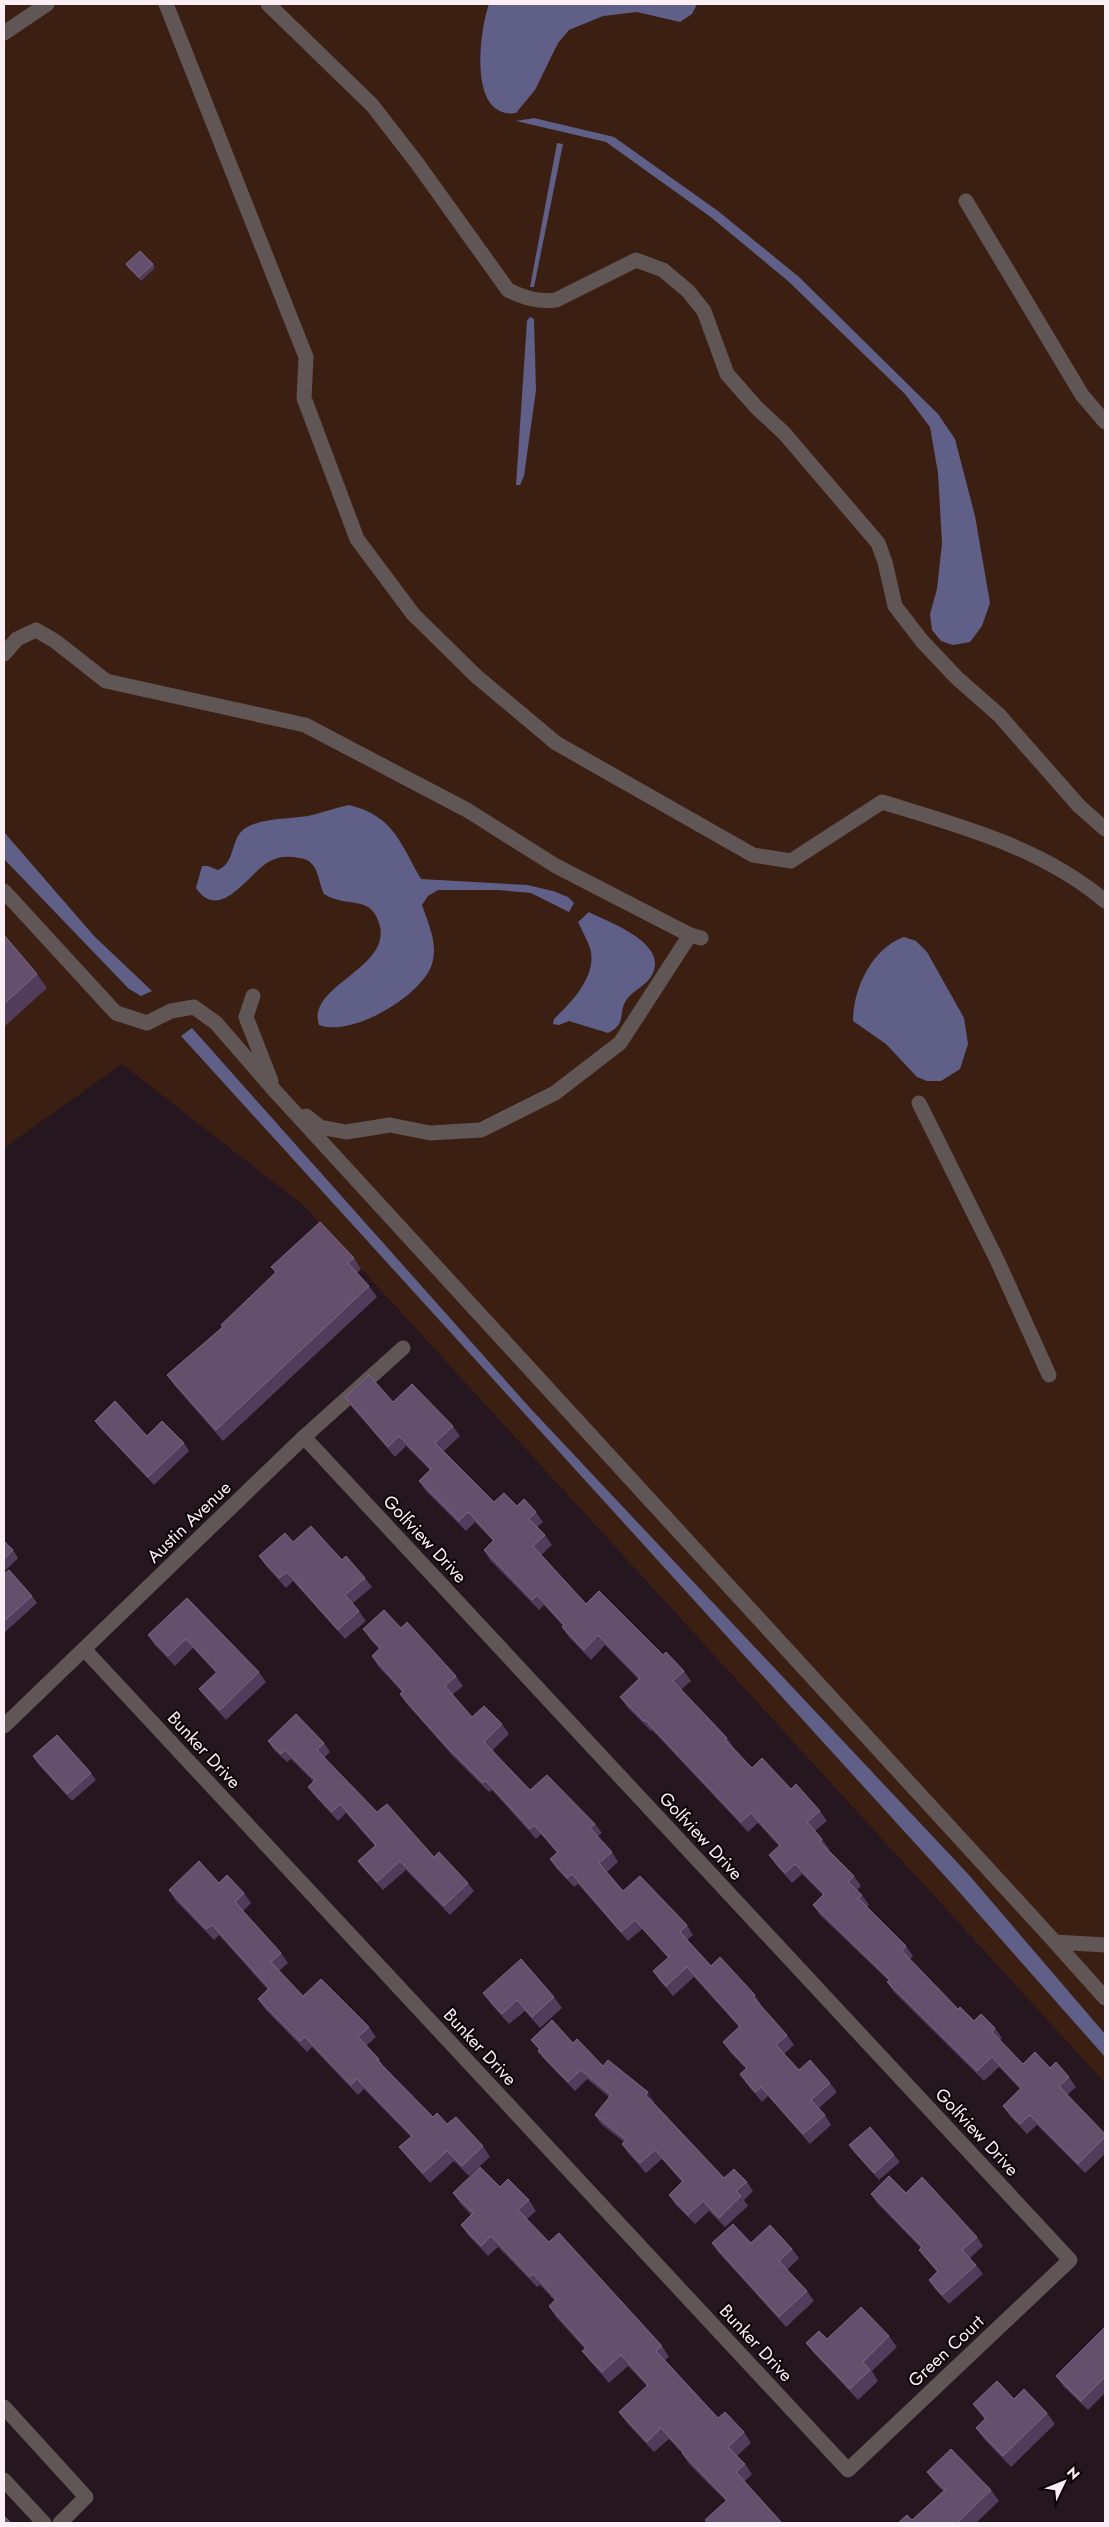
<svg xmlns="http://www.w3.org/2000/svg" width="1109" height="2527" font-family="Jost,sans-serif">
  <style>
    .green { fill: #3b1f12 }
    .water { fill: #5f5f88 }
    .lines { fill: none; stroke-linecap: round; stroke-linejoin: round }
    .minor { stroke: #605656; stroke-width: 15 }
    .wall { fill: #523c5c }
    .shaded-wall { fill: #38243c }
    .building { fill: #644f6c; stroke: #7c6882 }
    .labels { text-anchor: middle; stroke-width: 4; stroke-linejoin: round; paint-order: stroke }
    .street-label { font-size: 18px; fill: #fbeff5; stroke: #0a0407 }
  </style>
  <rect width="100%" height="100%" fill="#25161f"/>
  <path class="green" d="M 4,4 L 1105,4 L 1105,2083 L 303,1205 L 122,1064 L 4,1148 Z"/>
  <g class="water">
    <path d="M 489,4 L 697,4 L 692,14 L 680,22 L 637,12 L 603,16 L 569,30 L 558,43 L 535,90 L 516,113 C 468,120 479,32 489,4 Z"/>
    <path d="M 534,118 L 614,137 L 718,211 L 799,277 L 938,414 L 955,439 L 975,516 L 990,603 L 982,626 L 970,642 L 953,645 L 941,641 L 932,630 L 930,614 L 937,589 L 942,543 L 938,473 L 930,427 L 905,394 L 788,281 L 712,218 L 606,142 L 516,121 Z"/>
    <path d="M 557,143 L 563,144 L 534,287 L 530,287 Z"/>
    <path d="M 530,317 L 534,319 L 536,390 L 524,476 L 520,485 L 516,485 L 527,321 Z"/>
    <path d="M 349,805 C 394,816 400,843 421,879 L 527,885 L 553,891 L 568,897 L 574,903 L 569,912 L 531,893 L 498,890 L 438,890 L 428,896 L 422,905 C 428,923 437,941 433,960 C 427,994 351,1038 319,1025 C 306,985 394,968 379,923 C 377,917 374,911 368,907 C 356,900 340,904 324,894 C 319,885 319,870 311,863 C 306,858 299,858 293,857 C 284,856 278,857 270,861 C 249,872 221,924 196,888 L 202,866 L 208,866 L 218,870 C 237,862 229,837 247,827 C 264,818 289,819 308,816 C 321,813 335,808 349,805 Z"/>
    <path d="M 4,832 L 94,936 L 152,991 L 141,996 L 129,989 L 4,859 Z"/>
    <path d="M 589,912 C 610,923 669,943 652,975 C 647,985 634,990 627,999 C 617,1013 628,1023 608,1033 L 569,1021 L 559,1025 L 553,1024 L 554,1019 C 572,1002 598,975 590,948 C 587,939 582,931 578,922 Z"/>
    <path d="M 904,937 L 916,941 L 927,952 L 964,1018 L 968,1044 L 960,1069 L 941,1081 L 927,1081 L 917,1077 L 886,1044 L 853,1021 C 853,989 872,948 904,937 Z"/>
    <path d="M 192,1028 L 530,1408 L 969,1875 L 1105,2034 L 1105,2057 L 953,1885 L 181,1036 Z"/>
  </g>
  <g class="lines">
    <g class="minor">
      <path d="M 166,4 L 306,357 L 304,398 L 357,539 L 413,614 L 476,676 L 556,743 L 753,855 L 791,861 L 882,802 C 960,826 1041,847 1105,901"/>
      <path d="M 268,4 L 372,105 L 417,163 L 508,290 C 524,298 538,302 556,300 L 636,260 L 663,270 L 688,291 L 704,311 L 727,374 L 757,408 L 784,433 L 878,543 L 885,562 L 895,606 L 922,641 L 957,678 L 999,715 L 1079,806 L 1105,829"/>
      <path d="M 4,33 L 47,4"/>
      <path d="M 966,201 L 1082,395 L 1105,422"/>
      <path d="M 4,654 L 17,639 L 36,630 L 55,641 L 106,681 L 305,725 L 467,810 L 556,866 L 690,935"/>
      <path d="M 4,891 L 116,1013 L 147,1023 L 171,1011 L 194,1007 L 216,1023 L 275,1091 L 1055,1942"/>
      <path d="M 253,996 L 246,1017 L 271,1081"/>
      <path d="M 919,1103 L 998,1262 L 1049,1375"/>
      <path d="M 306,1116 L 320,1127 L 346,1132 L 390,1125 L 430,1133 L 481,1130 L 555,1093 L 620,1043 L 690,935 L 701,938"/>
      <path d="M 84,1649 L 848,2470 L 1070,2260 L 304,1437"/>
      <path d="M 4,1726 L 304,1437 L 403,1348"/>
      <path d="M 1105,1945 L 1055,1942 L 1105,1998"/>
      <path d="M 4,2407 L 86,2497 L 60,2523"/>
      <path d="M 4,2480 L 44,2523"/>
    </g>
  </g>
  <g class="wall">
    <path d="M 126,264 L 153,264 L 155,268 L 141,281 L 128,268 Z"/>
    <path d="M 4,935 L 37,974 L 47,988 L 4,1027 Z"/>
    <path d="M 354,1258 L 361,1269 L 357,1273 L 369,1286 L 377,1297 L 223,1441 L 175,1386 L 167,1375 L 222,1327 L 276,1273 L 271,1267 Z"/>
    <path d="M 345,1397 L 393,1402 L 453,1426 L 460,1436 L 444,1451 L 494,1502 L 517,1506 L 536,1512 L 543,1522 L 537,1527 L 545,1535 L 552,1545 L 541,1555 L 586,1604 L 684,1671 L 691,1681 L 681,1690 L 727,1738 L 734,1748 L 752,1768 L 791,1789 L 820,1811 L 827,1821 L 815,1831 L 822,1839 L 829,1849 L 828,1850 L 854,1876 L 861,1886 L 857,1890 L 862,1895 L 869,1905 L 867,1907 L 906,1946 L 913,1956 L 910,1959 L 958,2009 L 974,2021 L 995,2028 L 1002,2038 L 1000,2040 L 1023,2064 L 1050,2068 L 1069,2077 L 1076,2087 L 1067,2095 L 1105,2134 L 1105,2154 L 1085,2173 L 1037,2125 L 1027,2134 L 1010,2116 L 1003,2106 L 1020,2089 L 999,2067 L 984,2081 L 894,1992 L 887,1982 L 889,1981 L 820,1915 L 813,1905 L 823,1895 L 802,1874 L 792,1883 L 776,1865 L 769,1855 L 779,1846 L 758,1823 L 748,1832 L 652,1730 L 651,1731 L 627,1707 L 620,1697 L 638,1679 L 605,1645 L 591,1660 L 569,1637 L 562,1627 L 563,1626 L 544,1605 L 539,1610 L 490,1560 L 484,1550 L 493,1541 L 475,1522 L 466,1531 L 426,1491 L 419,1481 L 430,1470 L 406,1446 L 395,1457 L 352,1407 Z"/>
    <path d="M 95,1421 L 147,1436 L 184,1443 L 189,1451 L 154,1485 L 100,1428 Z"/>
    <path d="M 4,1541 L 13,1550 L 18,1558 L 4,1572 Z"/>
    <path d="M 293,1542 L 342,1560 L 365,1578 L 372,1587 L 352,1604 L 359,1611 L 366,1621 L 345,1639 L 293,1581 L 286,1588 L 266,1566 L 259,1556 Z"/>
    <path d="M 4,1574 L 32,1596 L 37,1603 L 4,1633 Z"/>
    <path d="M 187,1598 L 259,1672 L 266,1682 L 226,1720 L 206,1698 L 199,1689 L 216,1673 L 193,1648 L 175,1666 L 154,1644 L 148,1635 Z"/>
    <path d="M 401,1628 L 456,1676 L 463,1686 L 452,1695 L 472,1717 L 502,1724 L 509,1734 L 492,1751 L 530,1790 L 595,1824 L 602,1833 L 598,1836 L 612,1852 L 618,1862 L 607,1872 L 623,1891 L 687,1925 L 693,1935 L 687,1940 L 711,1966 L 755,1995 L 761,2005 L 760,2005 L 787,2035 L 794,2045 L 784,2054 L 799,2070 L 830,2083 L 837,2092 L 819,2108 L 825,2115 L 831,2125 L 810,2144 L 768,2096 L 762,2102 L 746,2083 L 740,2074 L 746,2069 L 730,2052 L 723,2042 L 739,2027 L 694,1977 L 673,1996 L 660,1981 L 653,1971 L 668,1958 L 642,1929 L 628,1941 L 578,1884 L 574,1887 L 557,1869 L 550,1859 L 557,1853 L 541,1834 L 536,1839 L 492,1790 L 489,1792 L 451,1754 L 406,1703 L 400,1694 L 402,1692 L 378,1666 L 372,1656 L 379,1649 L 370,1639 L 363,1629 Z"/>
    <path d="M 268,1741 L 324,1743 L 330,1752 L 324,1758 L 377,1812 L 434,1857 L 468,1883 L 474,1891 L 450,1915 L 406,1870 L 383,1890 L 364,1869 L 358,1861 L 375,1846 L 346,1813 L 338,1821 L 314,1795 L 308,1787 L 313,1781 L 291,1759 L 287,1762 L 274,1750 Z"/>
    <path d="M 33,1756 L 91,1773 L 96,1780 L 72,1801 L 38,1764 Z"/>
    <path d="M 219,1883 L 244,1893 L 251,1903 L 243,1911 L 281,1953 L 288,1963 L 279,1971 L 303,1996 L 369,2027 L 376,2037 L 366,2046 L 379,2059 L 385,2069 L 433,2117 L 447,2124 L 483,2146 L 490,2157 L 469,2176 L 454,2161 L 430,2183 L 407,2157 L 399,2147 L 411,2137 L 364,2089 L 358,2095 L 312,2047 L 307,2052 L 265,2009 L 258,1999 L 268,1990 L 219,1935 L 214,1940 L 176,1901 L 169,1890 Z"/>
    <path d="M 483,1993 L 554,1997 L 562,2008 L 540,2028 L 525,2011 L 509,2024 L 491,2004 Z"/>
    <path d="M 531,2040 L 573,2043 L 603,2066 L 655,2102 L 653,2103 L 724,2178 L 747,2182 L 753,2191 L 744,2200 L 748,2206 L 725,2227 L 709,2211 L 695,2224 L 675,2204 L 669,2195 L 682,2182 L 662,2159 L 646,2173 L 628,2153 L 622,2144 L 624,2142 L 601,2124 L 595,2115 L 609,2097 L 587,2079 L 575,2091 L 545,2060 L 538,2051 L 539,2050 Z"/>
    <path d="M 849,2145 L 894,2155 L 900,2162 L 879,2180 L 854,2152 Z"/>
    <path d="M 500,2187 L 529,2200 L 536,2211 L 527,2219 L 549,2242 L 662,2346 L 669,2357 L 665,2360 L 718,2418 L 744,2432 L 751,2443 L 737,2456 L 745,2464 L 752,2474 L 744,2482 L 782,2523 L 708,2523 L 705,2520 L 726,2501 L 689,2464 L 682,2453 L 669,2439 L 654,2452 L 627,2423 L 619,2412 L 647,2386 L 628,2366 L 609,2383 L 590,2361 L 582,2351 L 585,2349 L 556,2317 L 549,2306 L 555,2301 L 540,2285 L 537,2287 L 498,2247 L 488,2256 L 468,2235 L 461,2225 L 471,2215 L 460,2203 L 453,2193 Z"/>
    <path d="M 906,2193 L 977,2237 L 983,2246 L 970,2258 L 976,2265 L 983,2274 L 949,2304 L 935,2289 L 929,2280 L 937,2272 L 926,2259 L 919,2250 L 921,2248 L 877,2203 L 871,2194 Z"/>
    <path d="M 712,2243 L 751,2243 L 792,2249 L 799,2258 L 787,2270 L 807,2291 L 814,2301 L 786,2327 L 719,2253 Z"/>
    <path d="M 1105,2327 L 1105,2393 L 1088,2410 L 1063,2386 L 1056,2376 Z"/>
    <path d="M 889,2336 L 897,2347 L 872,2371 L 878,2381 L 858,2400 L 814,2353 L 806,2343 L 827,2339 Z"/>
    <path d="M 1014,2399 L 1047,2413 L 1055,2424 L 1011,2467 L 984,2439 L 976,2428 L 985,2420 L 973,2404 Z"/>
    <path d="M 927,2472 L 991,2490 L 999,2501 L 976,2523 L 898,2523 L 912,2520 L 943,2491 L 935,2483 Z"/>
  </g>
  <path class="shaded-wall" d="M 648,2092 L 655,2102 L 652,2104 L 646,2095 Z"/>
  <g class="building">
    <path d="M 140,251 L 153,264 L 139,277 L 126,264 Z"/>
    <path d="M 4,935 L 37,974 L 4,1004 Z"/>
    <path d="M 320,1222 L 354,1258 L 348,1263 L 369,1286 L 216,1430 L 167,1375 L 223,1327 L 221,1325 L 276,1272 L 271,1267 Z"/>
    <path d="M 369,1375 L 393,1402 L 412,1384 L 453,1426 L 435,1443 L 494,1502 L 504,1493 L 517,1506 L 524,1499 L 536,1512 L 529,1519 L 545,1535 L 533,1546 L 586,1604 L 599,1591 L 663,1655 L 666,1652 L 684,1671 L 673,1681 L 727,1738 L 725,1740 L 752,1768 L 762,1758 L 791,1789 L 796,1784 L 820,1811 L 807,1822 L 822,1839 L 820,1842 L 854,1876 L 848,1882 L 862,1895 L 858,1898 L 906,1946 L 902,1951 L 958,2009 L 960,2007 L 974,2021 L 981,2014 L 995,2028 L 992,2032 L 1023,2064 L 1035,2052 L 1050,2068 L 1056,2062 L 1069,2077 L 1059,2086 L 1105,2134 L 1105,2137 L 1078,2164 L 1030,2115 L 1020,2124 L 1003,2106 L 1021,2088 L 992,2057 L 977,2071 L 887,1982 L 890,1980 L 813,1905 L 824,1894 L 795,1864 L 785,1873 L 769,1855 L 780,1845 L 751,1813 L 741,1822 L 645,1720 L 644,1721 L 620,1697 L 640,1678 L 598,1635 L 584,1650 L 562,1627 L 564,1625 L 537,1595 L 532,1600 L 484,1550 L 494,1540 L 468,1512 L 459,1521 L 419,1481 L 431,1469 L 399,1436 L 388,1447 L 345,1397 Z"/>
    <path d="M 115,1401 L 147,1436 L 162,1421 L 184,1443 L 148,1477 L 95,1421 Z"/>
    <path d="M 311,1526 L 342,1560 L 346,1556 L 365,1578 L 345,1595 L 359,1611 L 338,1630 L 287,1572 L 279,1578 L 259,1556 L 285,1533 L 293,1542 Z"/>
    <path d="M 4,1541 L 13,1550 L 4,1559 Z"/>
    <path d="M 9,1570 L 32,1596 L 4,1621 L 4,1574 Z"/>
    <path d="M 187,1598 L 259,1672 L 220,1710 L 199,1689 L 217,1672 L 186,1639 L 168,1656 L 148,1635 Z"/>
    <path d="M 384,1610 L 401,1628 L 407,1622 L 456,1676 L 445,1686 L 472,1717 L 484,1706 L 502,1724 L 484,1742 L 530,1790 L 547,1775 L 595,1824 L 590,1828 L 612,1852 L 599,1863 L 623,1891 L 640,1876 L 687,1925 L 680,1932 L 711,1966 L 720,1957 L 755,1995 L 753,1997 L 787,2035 L 776,2045 L 799,2070 L 810,2060 L 830,2083 L 811,2100 L 825,2115 L 803,2134 L 761,2087 L 755,2092 L 740,2074 L 747,2068 L 723,2042 L 740,2026 L 687,1967 L 666,1986 L 653,1971 L 669,1957 L 635,1920 L 621,1932 L 572,1874 L 567,1878 L 550,1859 L 558,1852 L 534,1825 L 530,1829 L 485,1780 L 483,1783 L 445,1745 L 400,1694 L 403,1691 L 372,1656 L 380,1648 L 363,1629 Z"/>
    <path d="M 296,1714 L 324,1743 L 317,1750 L 377,1812 L 387,1804 L 434,1857 L 439,1852 L 468,1883 L 444,1906 L 400,1861 L 377,1882 L 358,1861 L 376,1845 L 340,1804 L 332,1812 L 308,1787 L 315,1780 L 285,1750 L 281,1754 L 268,1741 Z"/>
    <path d="M 57,1735 L 91,1773 L 67,1794 L 33,1756 Z"/>
    <path d="M 199,1861 L 219,1883 L 227,1875 L 244,1893 L 235,1902 L 281,1953 L 271,1962 L 303,1996 L 321,1979 L 369,2027 L 358,2037 L 379,2059 L 377,2060 L 433,2117 L 437,2113 L 447,2124 L 456,2117 L 483,2146 L 462,2166 L 447,2151 L 423,2173 L 399,2147 L 412,2136 L 357,2079 L 351,2085 L 305,2037 L 300,2041 L 258,1999 L 269,1988 L 212,1925 L 206,1929 L 169,1890 Z"/>
    <path d="M 521,1959 L 554,1997 L 532,2017 L 517,2000 L 502,2014 L 483,1993 Z"/>
    <path d="M 552,2020 L 573,2043 L 577,2039 L 603,2066 L 608,2060 L 648,2092 L 646,2095 L 724,2178 L 734,2169 L 747,2182 L 736,2191 L 741,2196 L 719,2218 L 703,2201 L 688,2215 L 669,2195 L 683,2181 L 655,2150 L 640,2163 L 622,2144 L 626,2140 L 595,2115 L 611,2095 L 581,2070 L 568,2082 L 538,2051 L 540,2049 L 531,2040 Z"/>
    <path d="M 870,2127 L 894,2155 L 874,2173 L 849,2145 Z"/>
    <path d="M 480,2167 L 500,2187 L 508,2179 L 529,2200 L 518,2210 L 549,2242 L 559,2233 L 662,2346 L 656,2351 L 718,2418 L 725,2412 L 744,2432 L 728,2447 L 745,2464 L 736,2472 L 782,2523 L 708,2523 L 705,2520 L 727,2500 L 682,2453 L 683,2452 L 661,2428 L 647,2442 L 619,2412 L 648,2385 L 621,2355 L 602,2372 L 582,2351 L 586,2348 L 549,2306 L 556,2299 L 533,2274 L 530,2277 L 491,2236 L 481,2246 L 461,2225 L 473,2213 L 453,2193 Z"/>
    <path d="M 889,2176 L 906,2193 L 922,2177 L 977,2237 L 962,2250 L 976,2265 L 942,2295 L 929,2280 L 938,2271 L 919,2250 L 922,2247 L 871,2194 Z"/>
    <path d="M 733,2224 L 751,2243 L 770,2225 L 792,2249 L 779,2261 L 807,2291 L 779,2317 L 712,2243 Z"/>
    <path d="M 861,2307 L 889,2336 L 863,2362 L 870,2370 L 850,2389 L 806,2343 L 819,2331 L 827,2339 Z"/>
    <path d="M 1105,2327 L 1105,2377 L 1081,2401 L 1056,2376 Z"/>
    <path d="M 997,2381 L 1014,2399 L 1024,2389 L 1047,2413 L 1003,2456 L 976,2428 L 986,2418 L 973,2404 Z"/>
    <path d="M 951,2449 L 991,2490 L 957,2523 L 898,2523 L 907,2515 L 912,2520 L 945,2490 L 927,2472 Z"/>
    <path d="M 4,2516 L 11,2523 L 4,2523 Z"/>
  </g>
  <g class="labels">
    <g class="street-label">
      <text transform="translate(189 1522) rotate(-44)" y="6">Austin Avenue</text>
      <text transform="translate(425 1539) rotate(47)" y="6">Golfview Drive</text>
      <text transform="translate(204 1750) rotate(47)" y="6">Bunker Drive</text>
      <text transform="translate(701 1836) rotate(47)" y="6">Golfview Drive</text>
      <text transform="translate(480 2047) rotate(47)" y="6">Bunker Drive</text>
      <text transform="translate(977 2132) rotate(47)" y="6">Golfview Drive</text>
      <text transform="translate(756 2343) rotate(47)" y="6">Bunker Drive</text>
      <text transform="translate(946 2351) rotate(-43)" y="6">Green Court</text>
    </g>
  </g>
  <rect width="1109" height="2527" fill="none" stroke="#fbeff5" stroke-width="10"/>
  <g transform="translate(1064 2482) rotate(47)" stroke="#0a0407" stroke-width="4" paint-order="stroke">
  <path d="M0-4L9 19L0 12L-9 19Z" fill="#fbeff5"/>
  <text y="-8" font-size="14" font-weight="bold" text-anchor="middle" fill="#fbeff5">N</text>
  </g>
</svg>
